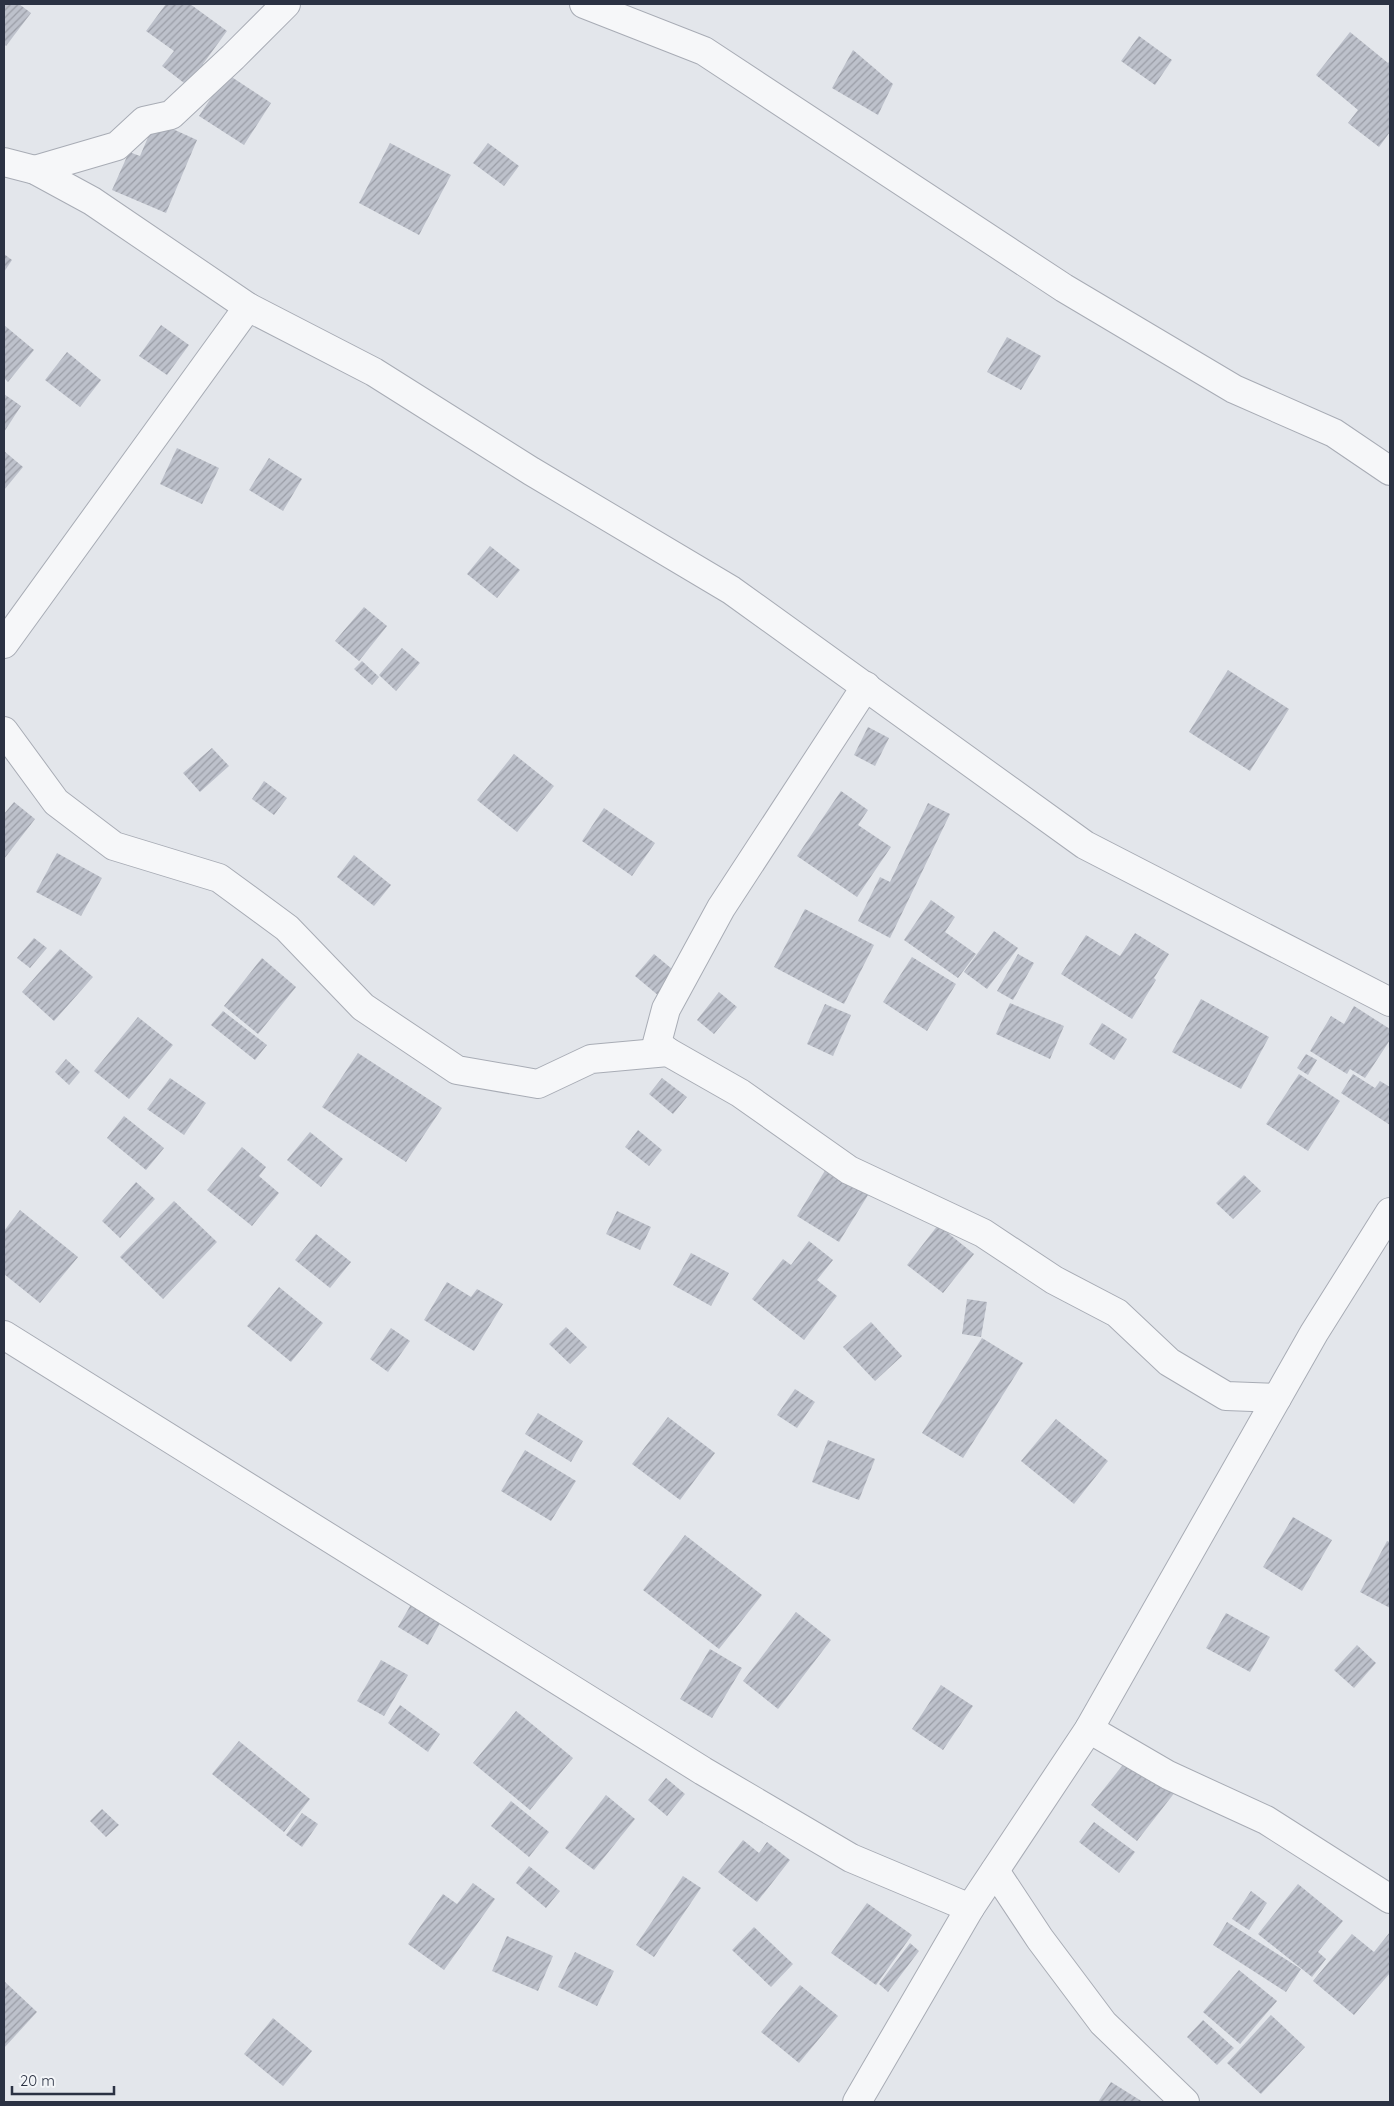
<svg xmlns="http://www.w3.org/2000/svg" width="1394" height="2106" font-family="Quicksand,sans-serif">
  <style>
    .building { fill: url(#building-hatch) }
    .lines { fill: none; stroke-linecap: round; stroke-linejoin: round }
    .minor-casing { stroke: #a8acb5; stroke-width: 30 }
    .minor { stroke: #f6f7f9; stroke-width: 28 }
  </style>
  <defs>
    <pattern id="building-hatch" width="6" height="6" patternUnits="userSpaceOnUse" patternTransform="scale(1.25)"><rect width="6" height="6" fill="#bdc1cb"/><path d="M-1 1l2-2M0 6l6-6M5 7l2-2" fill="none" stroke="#9a9da6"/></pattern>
  </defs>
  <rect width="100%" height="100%" fill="#e3e6eb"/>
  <g class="building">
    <path d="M 4,4 L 19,4 L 31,13 L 6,46 L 4,44 Z"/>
    <path d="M 166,4 L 190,4 L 227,31 L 203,64 L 205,66 L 188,86 L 162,66 L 174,51 L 146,31 Z"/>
    <path d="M 1350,32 L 1388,63 L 1390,61 L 1390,132 L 1379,147 L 1348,123 L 1358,110 L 1316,75 Z"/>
    <path d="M 1139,36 L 1172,60 L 1155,85 L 1121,61 Z"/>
    <path d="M 853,50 L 893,84 L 878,115 L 832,88 Z"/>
    <path d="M 227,74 L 271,103 L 244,145 L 199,116 Z"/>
    <path d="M 155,121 L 197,140 L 166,213 L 112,190 L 129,152 L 140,156 Z"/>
    <path d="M 390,143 L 451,175 L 419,235 L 359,203 Z"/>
    <path d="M 488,143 L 519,166 L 504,186 L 473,163 Z"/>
    <path d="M 4,254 L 12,260 L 4,272 Z"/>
    <path d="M 4,325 L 34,350 L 8,382 L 4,378 Z"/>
    <path d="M 161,325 L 189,345 L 167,375 L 139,356 Z"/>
    <path d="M 1007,337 L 1041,356 L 1021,390 L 987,372 Z"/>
    <path d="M 67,352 L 101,380 L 80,407 L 45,380 Z"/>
    <path d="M 4,394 L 21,406 L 4,432 Z"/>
    <path d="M 177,448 L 219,468 L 202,504 L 160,484 Z"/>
    <path d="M 4,451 L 23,467 L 4,490 Z"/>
    <path d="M 269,458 L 302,479 L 283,511 L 249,490 Z"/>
    <path d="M 490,546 L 520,570 L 497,598 L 467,574 Z"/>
    <path d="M 364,607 L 387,626 L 359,661 L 335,641 Z"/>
    <path d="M 402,648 L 420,663 L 396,691 L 379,675 Z"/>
    <path d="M 362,661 L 379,677 L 372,685 L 354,669 Z"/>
    <path d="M 1228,670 L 1289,709 L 1250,771 L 1189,732 Z"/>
    <path d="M 868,727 L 889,738 L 875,766 L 854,755 Z"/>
    <path d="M 212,748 L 229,766 L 200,792 L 183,773 Z"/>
    <path d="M 514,754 L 554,786 L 517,832 L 477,800 Z"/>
    <path d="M 264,781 L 287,798 L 274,815 L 252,799 Z"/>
    <path d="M 841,791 L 868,810 L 858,825 L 891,847 L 857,897 L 797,856 Z"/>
    <path d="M 14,802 L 35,819 L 4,859 L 4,814 Z"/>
    <path d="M 928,803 L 950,814 L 890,938 L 858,921 L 880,877 L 890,882 Z"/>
    <path d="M 604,808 L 655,843 L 632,876 L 582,841 Z"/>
    <path d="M 57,853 L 102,878 L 81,916 L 36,892 Z"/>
    <path d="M 354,855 L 391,885 L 374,906 L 337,877 Z"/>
    <path d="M 931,900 L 955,917 L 945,932 L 976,954 L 958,978 L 904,940 Z"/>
    <path d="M 805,909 L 874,945 L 844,1004 L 774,967 Z"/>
    <path d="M 994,931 L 1018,948 L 987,989 L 964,972 Z"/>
    <path d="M 1135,933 L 1169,954 L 1154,978 L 1156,980 L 1132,1019 L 1061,974 L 1086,935 L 1120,956 Z"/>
    <path d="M 34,938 L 47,948 L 30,968 L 17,958 Z"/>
    <path d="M 60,949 L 93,977 L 54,1021 L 22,992 Z"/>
    <path d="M 654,954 L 678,974 L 659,996 L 635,976 Z"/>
    <path d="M 1018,954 L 1034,963 L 1013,1000 L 997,991 Z"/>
    <path d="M 912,957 L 956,984 L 927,1031 L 883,1002 Z"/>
    <path d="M 262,958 L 296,987 L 258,1034 L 224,1006 Z"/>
    <path d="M 719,992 L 737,1007 L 714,1034 L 697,1020 Z"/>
    <path d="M 1201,999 L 1269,1037 L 1241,1089 L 1172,1052 Z"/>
    <path d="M 1010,1003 L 1064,1026 L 1050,1059 L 996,1034 Z"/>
    <path d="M 825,1004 L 851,1015 L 833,1056 L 807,1044 Z"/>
    <path d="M 1354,1006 L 1390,1029 L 1390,1040 L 1365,1078 L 1350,1069 L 1347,1074 L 1310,1051 L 1331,1016 L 1344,1024 Z"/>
    <path d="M 223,1011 L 267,1045 L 255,1060 L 211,1025 Z"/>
    <path d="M 138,1017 L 173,1045 L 129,1099 L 94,1071 Z"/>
    <path d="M 1102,1023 L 1127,1039 L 1114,1060 L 1089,1044 Z"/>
    <path d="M 358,1053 L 442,1108 L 406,1162 L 322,1107 Z"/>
    <path d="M 1306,1054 L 1317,1060 L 1308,1075 L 1297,1068 Z"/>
    <path d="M 66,1059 L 80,1072 L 69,1085 L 55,1072 Z"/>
    <path d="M 1299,1074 L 1340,1101 L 1308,1151 L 1266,1124 Z"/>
    <path d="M 1353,1074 L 1375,1088 L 1380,1081 L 1390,1087 L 1390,1125 L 1341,1093 Z"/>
    <path d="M 170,1078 L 206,1103 L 184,1135 L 147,1109 Z"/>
    <path d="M 662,1078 L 687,1097 L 673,1114 L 649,1094 Z"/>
    <path d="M 124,1116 L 164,1148 L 146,1170 L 107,1138 Z"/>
    <path d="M 638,1130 L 662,1150 L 649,1166 L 625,1147 Z"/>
    <path d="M 310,1132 L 343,1159 L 321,1187 L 287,1160 Z"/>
    <path d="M 242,1147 L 266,1167 L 259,1176 L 279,1193 L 252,1226 L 207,1190 Z"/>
    <path d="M 826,1169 L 868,1195 L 839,1242 L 797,1216 Z"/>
    <path d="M 1244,1175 L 1261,1191 L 1233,1219 L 1216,1203 Z"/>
    <path d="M 136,1182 L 155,1199 L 120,1238 L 102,1221 Z"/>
    <path d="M 174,1201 L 217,1242 L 163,1299 L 120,1257 Z"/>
    <path d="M 20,1210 L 78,1257 L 40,1303 L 4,1274 L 4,1231 Z"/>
    <path d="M 617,1211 L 651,1227 L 640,1250 L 606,1234 Z"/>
    <path d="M 938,1225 L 974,1254 L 943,1293 L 907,1265 Z"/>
    <path d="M 316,1234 L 351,1262 L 330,1288 L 295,1260 Z"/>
    <path d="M 809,1241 L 833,1260 L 817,1280 L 837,1296 L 804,1340 L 752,1299 L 783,1259 L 791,1265 Z"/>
    <path d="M 691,1253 L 729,1273 L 711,1306 L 673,1285 Z"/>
    <path d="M 447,1282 L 471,1297 L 477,1289 L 503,1304 L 474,1351 L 424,1320 Z"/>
    <path d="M 279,1287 L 323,1323 L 291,1362 L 247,1326 Z"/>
    <path d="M 967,1299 L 987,1302 L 981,1337 L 962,1334 Z"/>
    <path d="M 871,1322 L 902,1356 L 875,1381 L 843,1347 Z"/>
    <path d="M 566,1327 L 587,1347 L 570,1364 L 549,1344 Z"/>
    <path d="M 391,1328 L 410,1341 L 388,1372 L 370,1359 Z"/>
    <path d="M 982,1338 L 1023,1363 L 963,1458 L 922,1433 Z"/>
    <path d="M 795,1389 L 815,1402 L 797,1428 L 777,1415 Z"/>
    <path d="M 538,1413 L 583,1441 L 571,1462 L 525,1434 Z"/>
    <path d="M 668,1417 L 715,1453 L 680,1500 L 632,1464 Z"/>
    <path d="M 1056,1419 L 1108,1461 L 1074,1504 L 1021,1461 Z"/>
    <path d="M 828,1440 L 875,1459 L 859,1500 L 812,1482 Z"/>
    <path d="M 525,1450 L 576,1481 L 551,1521 L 501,1491 Z"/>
    <path d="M 1293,1517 L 1332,1540 L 1302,1591 L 1263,1567 Z"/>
    <path d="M 685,1535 L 762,1595 L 719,1649 L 643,1590 Z"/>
    <path d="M 1387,1541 L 1390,1542 L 1390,1608 L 1360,1592 Z"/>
    <path d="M 413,1601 L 443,1618 L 428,1645 L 398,1627 Z"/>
    <path d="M 796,1612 L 831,1640 L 778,1709 L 743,1681 Z"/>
    <path d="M 1226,1613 L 1270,1637 L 1250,1672 L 1206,1648 Z"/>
    <path d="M 1357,1645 L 1376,1663 L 1354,1688 L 1334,1670 Z"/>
    <path d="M 710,1649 L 742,1668 L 712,1718 L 680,1699 Z"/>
    <path d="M 381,1660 L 408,1675 L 384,1716 L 357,1701 Z"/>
    <path d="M 941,1685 L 973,1706 L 943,1750 L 912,1729 Z"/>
    <path d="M 400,1705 L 440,1734 L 428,1752 L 388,1723 Z"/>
    <path d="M 516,1711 L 573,1758 L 530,1810 L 473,1763 Z"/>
    <path d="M 239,1741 L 310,1799 L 284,1832 L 212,1774 Z"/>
    <path d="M 1134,1751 L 1179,1787 L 1137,1841 L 1091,1805 Z"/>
    <path d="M 666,1778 L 685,1794 L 667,1816 L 648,1800 Z"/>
    <path d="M 606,1795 L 635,1819 L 594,1870 L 565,1848 Z"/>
    <path d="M 511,1801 L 549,1832 L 529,1857 L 491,1826 Z"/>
    <path d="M 102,1809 L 119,1825 L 106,1837 L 90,1821 Z"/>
    <path d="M 302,1813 L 318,1824 L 302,1847 L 286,1835 Z"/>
    <path d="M 1094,1822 L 1135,1852 L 1119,1873 L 1079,1842 Z"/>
    <path d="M 743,1840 L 759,1853 L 767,1842 L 790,1860 L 757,1902 L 718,1872 Z"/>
    <path d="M 529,1866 L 560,1891 L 546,1908 L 516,1883 Z"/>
    <path d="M 683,1876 L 701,1888 L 654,1957 L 636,1945 Z"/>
    <path d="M 473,1883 L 495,1899 L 444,1970 L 408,1944 L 443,1894 L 457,1904 Z"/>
    <path d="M 1298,1884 L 1343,1921 L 1318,1952 L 1326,1959 L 1312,1977 L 1258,1934 Z"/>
    <path d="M 1251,1891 L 1267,1903 L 1249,1930 L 1232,1919 Z"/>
    <path d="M 867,1903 L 912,1935 L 876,1985 L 831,1953 Z"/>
    <path d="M 1227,1922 L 1301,1969 L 1286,1992 L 1213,1945 Z"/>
    <path d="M 754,1927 L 793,1964 L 771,1987 L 732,1950 Z"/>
    <path d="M 1390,1932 L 1390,1973 L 1354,2015 L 1313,1981 L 1352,1934 L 1374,1952 Z"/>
    <path d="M 507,1936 L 553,1956 L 538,1991 L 492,1971 Z"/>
    <path d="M 910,1943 L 919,1951 L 888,1992 L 879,1984 Z"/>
    <path d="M 575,1952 L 614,1971 L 597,2006 L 558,1987 Z"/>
    <path d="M 1239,1970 L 1277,2001 L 1240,2044 L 1203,2012 Z"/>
    <path d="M 4,1981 L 37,2012 L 4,2048 Z"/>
    <path d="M 800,1985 L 838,2016 L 799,2063 L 761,2032 Z"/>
    <path d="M 1271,2015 L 1305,2047 L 1261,2094 L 1227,2063 Z"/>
    <path d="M 273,2018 L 312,2051 L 283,2086 L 244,2054 Z"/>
    <path d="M 1203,2020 L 1234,2048 L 1217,2065 L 1187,2037 Z"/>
    <path d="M 1111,2082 L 1143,2102 L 1098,2102 Z"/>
  </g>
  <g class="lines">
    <g class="minor-casing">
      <g id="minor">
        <path d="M 584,4 L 704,51 L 1064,288 L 1234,389 L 1334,433 L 1390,471"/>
        <path d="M 4,162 L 35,170 L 92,201 L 248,307 L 374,372 L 531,471 L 731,590 L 1085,845 L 1390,1002"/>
        <path d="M 35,170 L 117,146 L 144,121 L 171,115 L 233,57 L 286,4"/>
        <path d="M 4,644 L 248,307"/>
        <path d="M 4,731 L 56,802 L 114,846 L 219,878 L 287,928 L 363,1007 L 457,1070 L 538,1084 L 591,1059 L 668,1052 L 740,1093 L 849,1170 L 983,1233 L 1054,1280 L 1117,1313 L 1169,1362 L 1226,1396 L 1277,1398"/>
        <path d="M 668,1052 L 657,1043 L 666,1009 L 721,908 L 866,686"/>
        <path d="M 4,1335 L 703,1771 L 851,1858 L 970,1908"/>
        <path d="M 1089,1729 L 1168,1775 L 1266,1820 L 1390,1899"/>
        <path d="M 995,1871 L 1040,1939 L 1103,2023 L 1185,2102"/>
        <path d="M 857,2102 L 970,1908 L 1089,1729 L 1314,1333 L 1390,1212"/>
      </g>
    </g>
    <use href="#minor" class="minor"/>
  </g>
  <rect width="1394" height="2106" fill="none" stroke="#2b3243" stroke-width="10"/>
  <path d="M12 2086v8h102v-8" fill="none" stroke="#2b3243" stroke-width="2.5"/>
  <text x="20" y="2086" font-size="15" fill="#2b3243" stroke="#f3f5f8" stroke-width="4" paint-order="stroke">20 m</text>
</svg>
